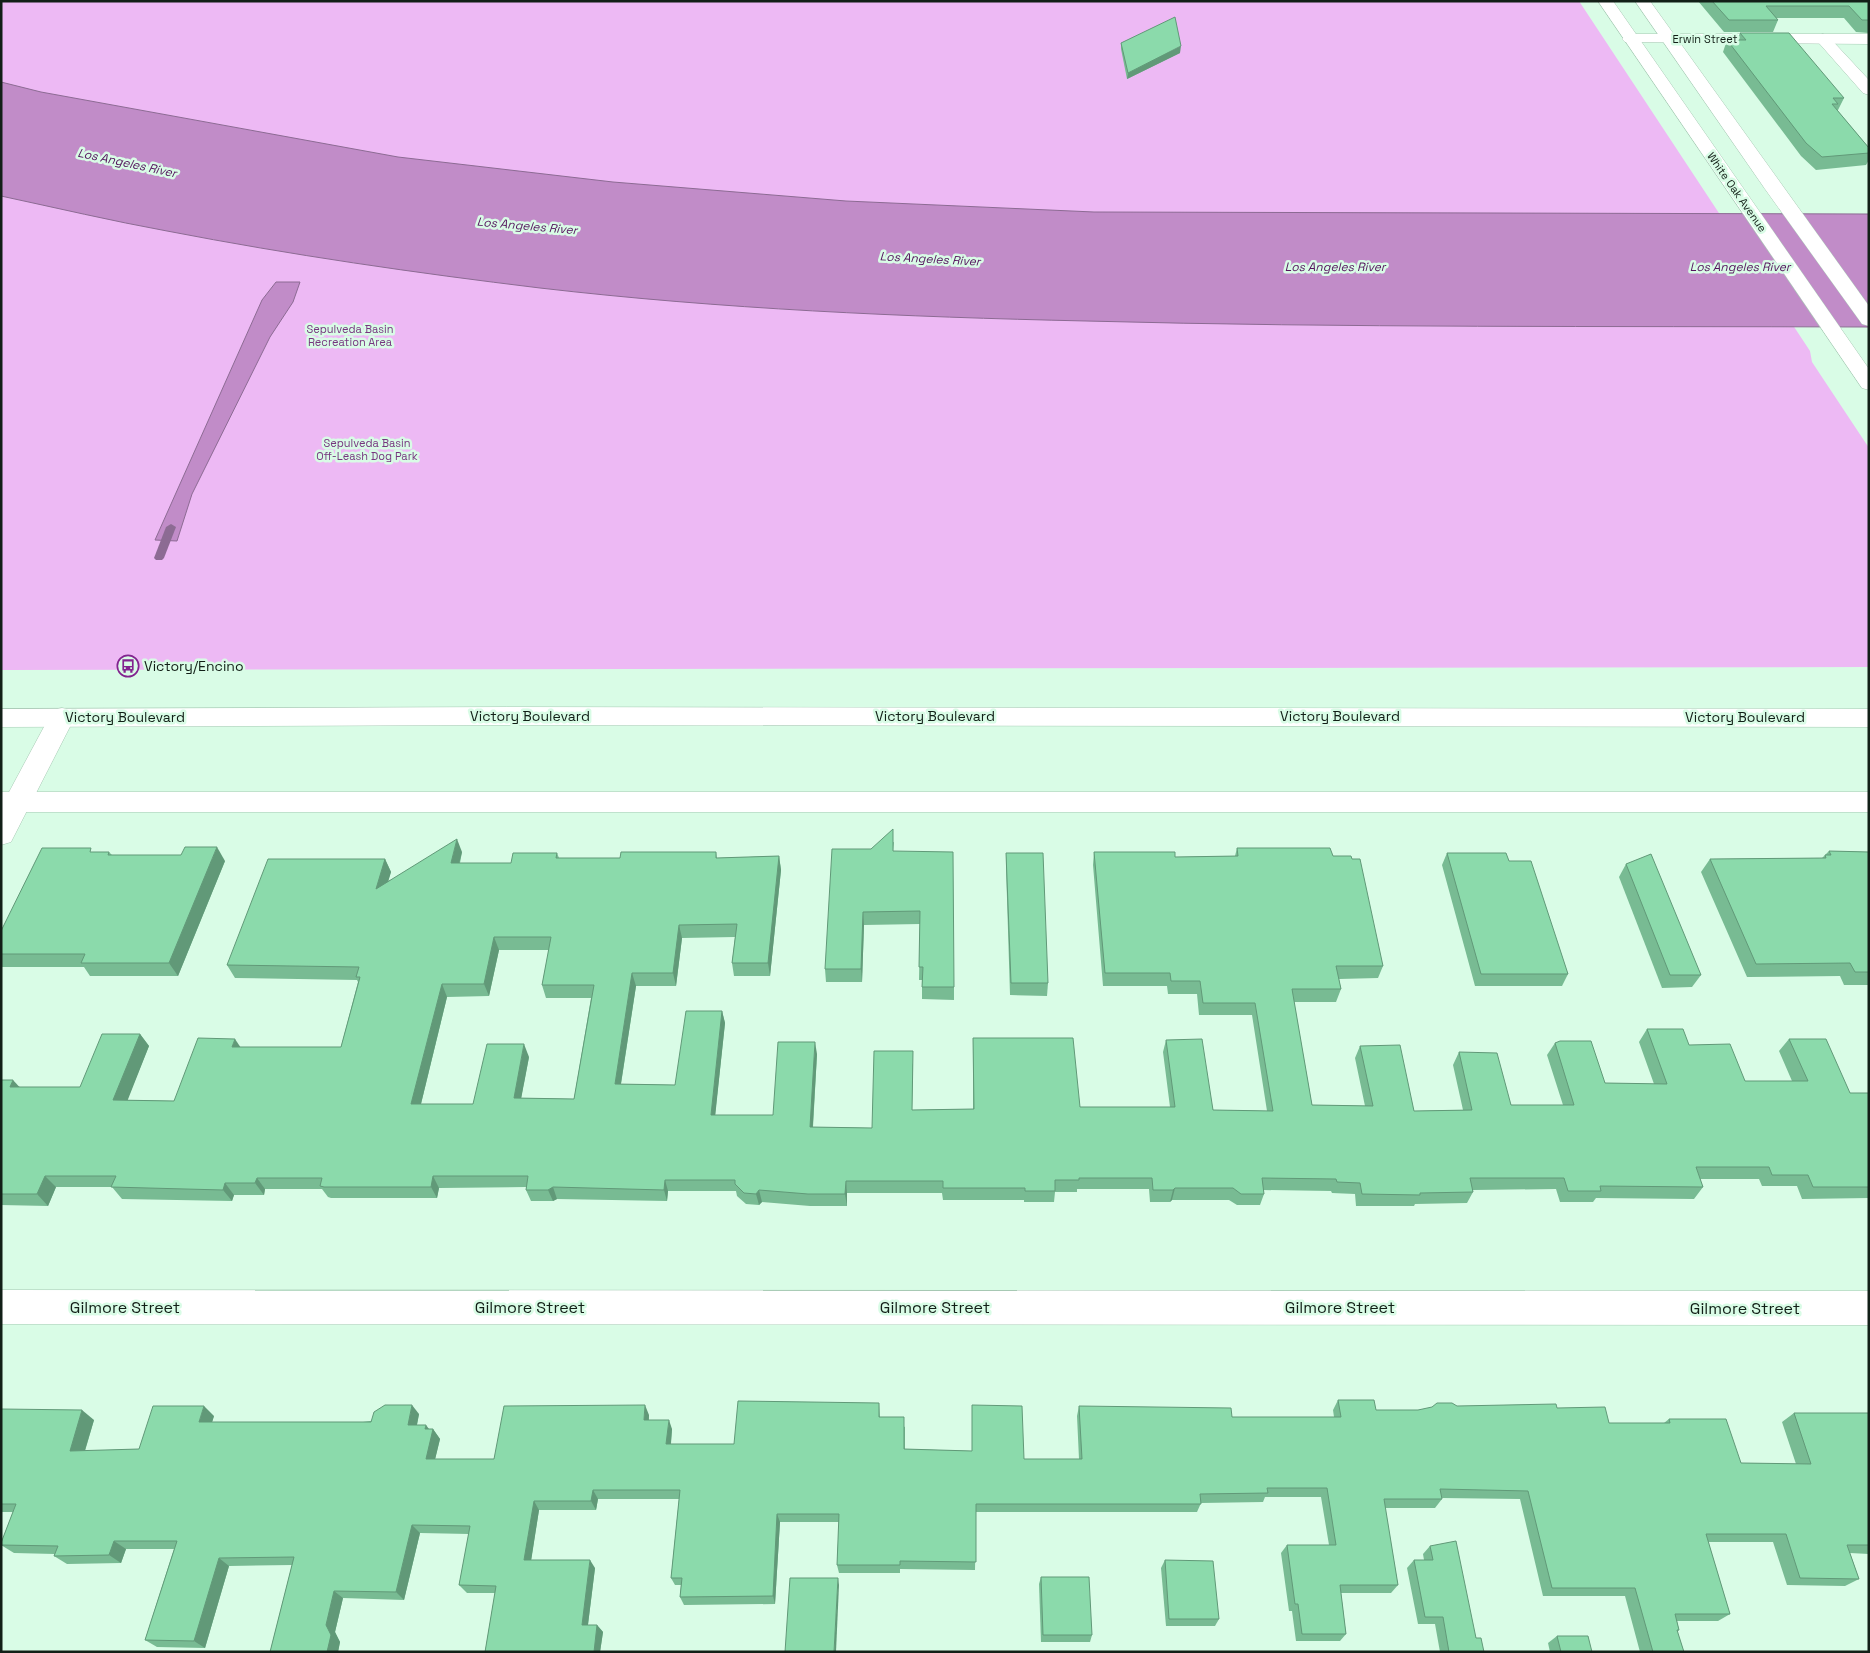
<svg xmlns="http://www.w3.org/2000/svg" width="1870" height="1653" font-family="'Space Grotesk',sans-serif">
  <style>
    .green { fill: #edb9f4 }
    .water { fill: #c18cc8; stroke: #8c6b93 }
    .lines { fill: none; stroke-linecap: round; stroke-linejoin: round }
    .stream { fill: #8c6b93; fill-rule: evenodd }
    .street-casing { stroke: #a6c8b3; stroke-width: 1 }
    .secondary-casing { stroke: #a6c8b3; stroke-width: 1 }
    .primary-casing { stroke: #a6c8b3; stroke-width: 1 }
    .street { fill: #fff; fill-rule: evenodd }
    .secondary { fill: #fff; fill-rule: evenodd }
    .primary { fill: #fff; fill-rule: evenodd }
    .wall { fill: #78bb93; fill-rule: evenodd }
    .shaded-wall { fill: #619978 }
    .building { fill: #8bdaab; stroke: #619978; fill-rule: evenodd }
    .labels { text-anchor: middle; stroke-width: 5; stroke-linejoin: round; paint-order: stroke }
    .far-street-label { font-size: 11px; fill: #121f17; stroke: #d9fce6 }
    .far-park-label { font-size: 11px; fill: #76367f; stroke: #d9fce6 }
    .far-water-label { font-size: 12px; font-style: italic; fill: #53125c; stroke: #d9fce6 }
    .poi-label { font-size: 14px; fill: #121f17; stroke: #d9fce6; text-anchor: start }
    .street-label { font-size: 14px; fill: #121f17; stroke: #d9fce6 }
    .near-street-label { font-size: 16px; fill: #121f17; stroke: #d9fce6 }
  </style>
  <rect width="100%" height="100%" fill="#d9fce6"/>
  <path class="green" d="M 1,1 L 1579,1 L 1810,351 L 1812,362 L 1869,448 L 1869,667 L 1,670 Z"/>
  <g class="water">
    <path d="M 1,82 L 41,92 L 398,157 L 613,182 L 846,201 L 1094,212 L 1869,214 L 1869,327 C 1608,326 1347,328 1086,321 C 904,317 721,309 540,288 C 416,273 291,255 167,231 C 112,221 57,208 1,196 Z"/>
    <path d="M 276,282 L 300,282 L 293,302 L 270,337 L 192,494 L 177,541 L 155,540 L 262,300 Z"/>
  </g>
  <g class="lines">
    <path class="stream" d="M 171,524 L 176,527 L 164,558 L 162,560 L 156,560 L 154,558 L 166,527 Z"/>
    <g class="street-casing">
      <g id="street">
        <path d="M 1823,34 L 1828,36 L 1869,80 L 1869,95 L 1863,93 L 1818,42 L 1815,39 L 1818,36 Z"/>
        <rect x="1" y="792" width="1868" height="20"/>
        <path d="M 1,1290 L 1869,1291 L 1869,1325 L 1,1324 Z"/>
      </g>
    </g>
    <g class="secondary-casing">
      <g id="secondary">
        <path d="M 1630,34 L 1869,34 L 1869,44 L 1625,42 L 1622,39 L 1625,36 Z"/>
        <path d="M 62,708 L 71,710 L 75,717 L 11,842 L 1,845 L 1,807 L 53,710 Z"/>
      </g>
    </g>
    <g class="primary-casing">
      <g id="primary">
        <path d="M 1598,1 L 1613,1 L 1869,369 L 1869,390 L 1862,388 Z"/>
        <path d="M 1635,1 L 1650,1 L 1869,306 L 1869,326 L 1862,324 L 1765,189 Z"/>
        <path d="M 507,707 L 1869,709 L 1869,727 L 507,725 L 1,727 L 1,709 Z"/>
      </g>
    </g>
    <use href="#street" class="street"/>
    <use href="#secondary" class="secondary"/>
    <use href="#primary" class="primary"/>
  </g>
  <g class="wall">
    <path d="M 1698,1 L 1869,1 L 1869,33 L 1856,32 L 1844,18 L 1776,18 L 1778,20 L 1773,32 L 1724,32 Z"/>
    <path d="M 1740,33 L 1844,98 L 1838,110 L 1837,110 L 1869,148 L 1869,160 L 1866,165 L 1816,170 L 1801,156 L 1723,52 L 1727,40 L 1737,40 Z"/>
    <path d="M 1121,43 L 1180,53 L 1127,79 L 1121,49 Z"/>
    <path d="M 894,842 L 893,851 L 954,987 L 954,1000 L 922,999 L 922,980 L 919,980 L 920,924 L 864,925 L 862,982 L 826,982 L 825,969 L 871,849 Z"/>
    <path d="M 1237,848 L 1333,856 L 1383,966 L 1378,978 L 1339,979 L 1341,989 L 1336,1002 L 1294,1002 L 1312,1105 L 1365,1106 L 1355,1058 L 1360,1046 L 1414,1111 L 1463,1110 L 1453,1065 L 1459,1052 L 1511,1105 L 1563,1105 L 1547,1055 L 1555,1043 L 1605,1083 L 1654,1084 L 1639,1042 L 1647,1029 L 1689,1045 L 1745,1081 L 1792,1081 L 1779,1051 L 1789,1039 L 1850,1093 L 1869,1093 L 1869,1198 L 1802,1199 L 1797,1186 L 1762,1186 L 1759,1179 L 1700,1179 L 1703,1187 L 1694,1199 L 1596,1198 L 1593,1202 L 1560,1202 L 1556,1189 L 1473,1190 L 1473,1192 L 1467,1203 L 1415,1204 L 1414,1206 L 1356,1206 L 1355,1194 L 1332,1193 L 1331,1191 L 1263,1190 L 1264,1194 L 1260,1205 L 1237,1205 L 1229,1200 L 1172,1200 L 1170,1202 L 1150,1202 L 1149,1189 L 1077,1189 L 1077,1192 L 1055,1192 L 1054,1202 L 1024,1202 L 1024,1200 L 943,1200 L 942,1193 L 847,1193 L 847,1206 L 810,1206 L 762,1202 L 759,1205 L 746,1204 L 737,1196 L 736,1191 L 668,1191 L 667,1201 L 557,1199 L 553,1201 L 531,1201 L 526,1190 L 526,1187 L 439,1188 L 437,1198 L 331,1198 L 328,1197 L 322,1189 L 265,1189 L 264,1195 L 234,1195 L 232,1201 L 122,1199 L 112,1187 L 56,1187 L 48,1206 L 1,1205 L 1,1080 L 20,1087 L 80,1087 L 140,1034 L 149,1046 L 127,1100 L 174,1101 L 241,1047 L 341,1047 L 358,982 L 357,980 L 235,978 L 227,965 L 385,859 L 391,872 L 388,881 L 462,852 L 460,863 L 511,863 L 557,853 L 559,858 L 620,858 L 716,852 L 717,858 L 779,856 L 781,870 L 770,976 L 734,976 L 732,963 L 735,937 L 682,938 L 676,986 L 636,986 L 621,1084 L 675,1085 L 722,1011 L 725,1023 L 715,1115 L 773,1115 L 817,1054 L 813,1127 L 872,1128 L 913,1063 L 912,1110 L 973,1109 L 973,1038 L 1080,1107 L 1170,1107 L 1163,1052 L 1166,1040 L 1213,1110 L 1267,1111 L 1252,1015 L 1199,1015 L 1197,994 L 1168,994 L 1167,986 L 1103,986 L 1093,865 L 1094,852 L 1175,857 L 1235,856 ZM 499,950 L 549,950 L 542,985 L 546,998 L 591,998 L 574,1099 L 521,1098 L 529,1057 L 473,1104 L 421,1104 L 447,997 L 489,996 Z"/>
    <path d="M 1829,851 L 1869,852 L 1869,985 L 1844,985 L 1840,976 L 1747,977 L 1701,872 L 1710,859 L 1822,858 Z"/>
    <path d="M 94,852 L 109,852 L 112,855 L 225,861 L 178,976 L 90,976 L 84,967 L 1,967 L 1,931 Z"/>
    <path d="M 1006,853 L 1048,983 L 1047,996 L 1010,995 L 1006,866 Z"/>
    <path d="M 1447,853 L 1509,861 L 1568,974 L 1562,986 L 1475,986 L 1442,865 Z"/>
    <path d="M 1626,864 L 1701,975 L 1692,987 L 1662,988 L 1619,877 Z"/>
    <path d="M 1338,1400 L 1376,1410 L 1418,1410 L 1457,1406 L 1557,1408 L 1609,1423 L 1664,1423 L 1669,1419 L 1741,1463 L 1796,1464 L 1782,1422 L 1794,1413 L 1869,1413 L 1869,1554 L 1850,1553 L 1859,1579 L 1845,1586 L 1787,1585 L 1773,1542 L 1708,1542 L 1730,1614 L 1718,1621 L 1677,1621 L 1679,1630 L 1677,1632 L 1684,1652 L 1640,1652 L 1625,1596 L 1543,1596 L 1520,1499 L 1442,1498 L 1442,1499 L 1435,1508 L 1385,1508 L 1398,1585 L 1391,1593 L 1341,1593 L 1346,1634 L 1340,1641 L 1296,1641 L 1292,1611 L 1289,1611 L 1281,1553 L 1287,1545 L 1329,1545 L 1321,1497 L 1265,1497 L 1263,1502 L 1201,1503 L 1197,1512 L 976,1512 L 975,1570 L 900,1569 L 900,1573 L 839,1573 L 837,1565 L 839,1522 L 780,1522 L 775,1604 L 684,1605 L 680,1597 L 681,1585 L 675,1585 L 671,1578 L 679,1499 L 598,1499 L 596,1510 L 539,1510 L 531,1560 L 595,1568 L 588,1625 L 597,1625 L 603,1632 L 600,1652 L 485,1652 L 495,1593 L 467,1593 L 459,1585 L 469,1534 L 420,1533 L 404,1600 L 343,1598 L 335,1632 L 340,1642 L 338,1652 L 270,1652 L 292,1565 L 229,1566 L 205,1648 L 157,1647 L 145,1640 L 174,1549 L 126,1549 L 121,1563 L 67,1564 L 54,1556 L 55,1554 L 14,1553 L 1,1545 L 1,1543 L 13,1512 L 1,1512 L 1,1409 L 94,1420 L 85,1451 L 139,1449 L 214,1416 L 212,1422 L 363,1422 L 419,1414 L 417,1425 L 429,1429 L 433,1429 L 440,1439 L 435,1459 L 494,1459 L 649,1415 L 649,1420 L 672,1429 L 671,1444 L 734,1444 L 879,1403 L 880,1417 L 905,1427 L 905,1449 L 972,1451 L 972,1405 L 1024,1459 L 1079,1459 L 1077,1416 L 1079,1406 L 1232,1417 L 1334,1417 L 1333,1410 Z"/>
    <path d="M 1430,1546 L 1476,1638 L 1484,1652 L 1440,1652 L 1435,1624 L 1418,1624 L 1407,1568 L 1414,1560 L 1424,1560 L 1423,1554 Z"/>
    <path d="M 1165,1560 L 1219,1619 L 1215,1626 L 1166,1626 L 1161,1568 Z"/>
    <path d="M 1041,1577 L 1092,1635 L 1090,1642 L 1041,1642 L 1039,1584 Z"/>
    <path d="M 1557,1636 L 1592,1652 L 1550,1652 L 1548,1643 Z"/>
  </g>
  <g class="shaded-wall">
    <path d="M 1181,46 L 1180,53 L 1127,79 L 1128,73 Z"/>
    <path d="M 457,839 L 462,852 L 456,876 L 451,863 Z"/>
    <path d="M 217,847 L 225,861 L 178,976 L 169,963 Z"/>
    <path d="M 779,856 L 781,870 L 770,976 L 768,963 Z"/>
    <path d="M 385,859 L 391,872 L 382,902 L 376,889 Z"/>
    <path d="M 863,912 L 864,925 L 862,982 L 861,969 Z"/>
    <path d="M 679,925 L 682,938 L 676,986 L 673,973 Z"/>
    <path d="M 494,937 L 499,950 L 489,996 L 484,984 Z"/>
    <path d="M 632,973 L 636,986 L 619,1096 L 615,1084 Z"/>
    <path d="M 442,984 L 447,997 L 418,1116 L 411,1104 Z"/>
    <path d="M 722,1011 L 725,1023 L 714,1127 L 711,1115 Z"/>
    <path d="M 140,1034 L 149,1046 L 123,1112 L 113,1100 Z"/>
    <path d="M 235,1039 L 243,1051 L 232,1047 Z"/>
    <path d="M 815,1042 L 817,1054 L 812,1139 L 810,1127 Z"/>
    <path d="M 524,1044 L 529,1057 L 519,1110 L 514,1098 Z"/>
    <path d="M 13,1080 L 24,1092 L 10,1087 Z"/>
    <path d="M 45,1176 L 56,1187 L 48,1206 L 37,1194 Z"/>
    <path d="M 433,1176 L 439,1188 L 437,1198 L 431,1187 Z"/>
    <path d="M 257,1178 L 265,1189 L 264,1195 L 255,1183 Z"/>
    <path d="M 665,1180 L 668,1191 L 667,1201 L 664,1190 Z"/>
    <path d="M 846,1181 L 847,1193 L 847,1206 L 845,1194 Z"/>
    <path d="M 225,1183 L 234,1195 L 232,1201 L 223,1190 Z"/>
    <path d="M 553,1187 L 557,1199 L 553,1201 L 548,1190 Z"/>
    <path d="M 1175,1188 L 1172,1200 L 1170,1202 L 1173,1190 Z"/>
    <path d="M 759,1190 L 762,1202 L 759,1205 L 756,1194 Z"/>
    <path d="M 412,1405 L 419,1414 L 415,1434 L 408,1425 Z"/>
    <path d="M 645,1405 L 649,1415 L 648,1429 L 644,1420 Z"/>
    <path d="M 204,1406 L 214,1416 L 209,1432 L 199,1422 Z"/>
    <path d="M 82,1410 L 94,1420 L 82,1460 L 70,1451 Z"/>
    <path d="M 669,1420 L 672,1429 L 670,1453 L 666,1444 Z"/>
    <path d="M 426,1425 L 432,1433 L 433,1429 L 440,1439 L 433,1468 L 426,1459 L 425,1429 Z"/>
    <path d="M 593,1490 L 598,1499 L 596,1510 L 591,1501 Z"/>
    <path d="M 534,1501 L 539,1510 L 530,1568 L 524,1560 Z"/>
    <path d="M 777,1514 L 780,1522 L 775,1604 L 773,1596 Z"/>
    <path d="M 412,1525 L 420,1533 L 404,1600 L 396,1592 Z"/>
    <path d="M 114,1541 L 126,1549 L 121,1563 L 109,1555 Z"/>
    <path d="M 219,1558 L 229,1566 L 205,1648 L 194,1641 Z"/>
    <path d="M 590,1560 L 595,1568 L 587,1632 L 582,1625 Z"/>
    <path d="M 838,1578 L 839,1585 L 836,1652 L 834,1652 Z"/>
    <path d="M 334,1591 L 343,1598 L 335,1632 L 340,1642 L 338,1652 L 327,1652 L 326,1625 Z"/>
    <path d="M 597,1625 L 603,1632 L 600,1652 L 594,1652 Z"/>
  </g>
  <g class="building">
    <path d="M 1712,1 L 1869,1 L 1869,20 L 1862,20 L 1849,6 L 1766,6 L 1778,20 L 1729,20 Z"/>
    <path d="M 1175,17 L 1181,46 L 1128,73 L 1121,43 Z"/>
    <path d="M 1740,33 L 1789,33 L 1844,98 L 1833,98 L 1838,104 L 1832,104 L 1869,148 L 1869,153 L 1822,157 L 1806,143 L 1727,40 L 1746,40 Z"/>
    <path d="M 893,829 L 893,851 L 953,852 L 954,987 L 922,987 L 923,967 L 919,967 L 920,911 L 863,912 L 861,969 L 825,969 L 832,849 L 871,849 Z"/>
    <path d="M 457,839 L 451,863 L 511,863 L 513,853 L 557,853 L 556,858 L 620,858 L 621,852 L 716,852 L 716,858 L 779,856 L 768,963 L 732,963 L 737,924 L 679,925 L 673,973 L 632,973 L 615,1084 L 675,1085 L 686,1011 L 722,1011 L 711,1115 L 773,1115 L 778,1042 L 815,1042 L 810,1127 L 872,1128 L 874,1051 L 913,1051 L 912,1110 L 974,1109 L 973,1038 L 1073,1038 L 1080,1107 L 1175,1107 L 1166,1040 L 1202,1039 L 1213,1110 L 1273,1111 L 1255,1003 L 1203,1003 L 1200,981 L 1171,981 L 1170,973 L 1105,973 L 1094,852 L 1175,852 L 1175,857 L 1238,856 L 1237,848 L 1330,848 L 1333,856 L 1351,856 L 1352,859 L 1360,859 L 1383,966 L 1336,966 L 1341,989 L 1292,989 L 1312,1105 L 1373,1106 L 1360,1046 L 1400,1045 L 1414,1111 L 1472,1110 L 1459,1052 L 1497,1053 L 1511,1105 L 1574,1105 L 1555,1043 L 1560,1041 L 1591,1041 L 1605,1083 L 1667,1084 L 1647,1029 L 1683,1029 L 1689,1045 L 1730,1044 L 1745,1081 L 1808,1081 L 1789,1039 L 1826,1039 L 1850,1093 L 1869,1093 L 1869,1187 L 1813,1187 L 1808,1175 L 1772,1175 L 1769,1167 L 1696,1167 L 1703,1187 L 1600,1186 L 1601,1191 L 1568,1191 L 1564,1178 L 1470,1178 L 1473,1192 L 1420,1193 L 1420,1195 L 1362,1194 L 1360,1183 L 1337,1182 L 1336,1179 L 1262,1178 L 1264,1194 L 1241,1194 L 1233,1188 L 1175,1188 L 1173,1190 L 1153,1190 L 1152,1178 L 1079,1178 L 1079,1180 L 1055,1180 L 1055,1191 L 1025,1191 L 1025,1188 L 943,1188 L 943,1181 L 846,1181 L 845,1194 L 808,1194 L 759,1190 L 756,1194 L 744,1193 L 735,1184 L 735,1180 L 665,1180 L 664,1190 L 553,1187 L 548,1190 L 526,1190 L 528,1176 L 433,1176 L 431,1187 L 324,1187 L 320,1186 L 322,1178 L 257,1178 L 255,1183 L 225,1183 L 223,1190 L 111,1187 L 116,1176 L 45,1176 L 37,1194 L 1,1194 L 1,1080 L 13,1080 L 10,1087 L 80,1087 L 102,1034 L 140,1034 L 113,1100 L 174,1101 L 198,1038 L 235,1039 L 232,1047 L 341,1047 L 360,977 L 356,977 L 359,967 L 227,965 L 268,859 L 385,859 L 376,889 ZM 494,937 L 551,937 L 542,985 L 594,985 L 574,1099 L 514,1098 L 524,1044 L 487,1044 L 473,1104 L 411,1104 L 442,984 L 484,984 Z"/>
    <path d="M 185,847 L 217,847 L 169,963 L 81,963 L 85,954 L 1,954 L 1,931 L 42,848 L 91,848 L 90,852 L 109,852 L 108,855 L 181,855 Z"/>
    <path d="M 1829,851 L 1869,852 L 1869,972 L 1855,972 L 1850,963 L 1756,964 L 1710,859 L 1826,858 L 1825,855 L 1831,855 Z"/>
    <path d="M 1006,853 L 1043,853 L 1048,983 L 1011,983 Z"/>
    <path d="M 1447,853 L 1506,853 L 1509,861 L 1531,861 L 1568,974 L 1481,974 Z"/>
    <path d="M 1651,854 L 1701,975 L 1670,975 L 1626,864 Z"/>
    <path d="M 1338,1400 L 1374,1400 L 1376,1410 L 1418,1410 L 1432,1407 L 1437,1403 L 1452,1403 L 1457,1406 L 1556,1404 L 1557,1408 L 1605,1407 L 1609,1423 L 1670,1423 L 1669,1419 L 1726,1419 L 1741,1463 L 1811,1464 L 1794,1413 L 1869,1413 L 1869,1545 L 1847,1545 L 1859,1579 L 1800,1578 L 1786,1534 L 1706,1534 L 1730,1614 L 1675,1614 L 1679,1630 L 1677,1630 L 1684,1652 L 1653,1652 L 1635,1588 L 1552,1588 L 1528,1491 L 1440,1489 L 1442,1499 L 1384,1499 L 1398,1585 L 1340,1585 L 1346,1634 L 1302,1634 L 1298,1604 L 1295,1604 L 1287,1545 L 1336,1545 L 1327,1488 L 1267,1488 L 1268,1493 L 1200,1494 L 1201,1504 L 976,1504 L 976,1562 L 900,1561 L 900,1565 L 837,1565 L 839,1514 L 777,1514 L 773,1596 L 680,1597 L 682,1578 L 671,1578 L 680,1490 L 593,1490 L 591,1501 L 534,1501 L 524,1560 L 590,1560 L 582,1625 L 597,1625 L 594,1652 L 485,1652 L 496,1586 L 459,1585 L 470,1526 L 412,1525 L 396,1592 L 334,1591 L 326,1625 L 331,1635 L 327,1652 L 270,1652 L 294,1557 L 219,1558 L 194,1641 L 145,1640 L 177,1541 L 114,1541 L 109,1555 L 54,1556 L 58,1546 L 1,1545 L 1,1543 L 16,1504 L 1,1504 L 1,1409 L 82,1410 L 70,1451 L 139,1449 L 153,1406 L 204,1406 L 199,1422 L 371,1422 L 374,1412 L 385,1405 L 412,1405 L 408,1425 L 426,1425 L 425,1429 L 433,1429 L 426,1459 L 494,1459 L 504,1406 L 645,1405 L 644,1420 L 669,1420 L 666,1444 L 734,1444 L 738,1401 L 879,1403 L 879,1417 L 904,1417 L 904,1449 L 972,1451 L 972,1405 L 1022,1406 L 1024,1459 L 1082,1459 L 1079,1406 L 1231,1408 L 1232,1417 L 1341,1417 Z"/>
    <path d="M 1456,1541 L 1476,1638 L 1481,1638 L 1484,1652 L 1449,1652 L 1443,1617 L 1425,1617 L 1414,1560 L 1433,1560 L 1430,1546 Z"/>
    <path d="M 1165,1560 L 1213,1561 L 1219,1619 L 1169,1619 Z"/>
    <path d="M 1041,1577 L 1089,1577 L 1092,1635 L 1043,1635 Z"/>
    <path d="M 790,1578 L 838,1578 L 834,1652 L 785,1652 Z"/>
    <path d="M 1557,1636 L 1588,1636 L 1592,1652 L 1561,1652 Z"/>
  </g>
  <defs>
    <g id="bus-ring" transform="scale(1.125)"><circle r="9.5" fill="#d9fce6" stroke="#82248f" stroke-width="1.5"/><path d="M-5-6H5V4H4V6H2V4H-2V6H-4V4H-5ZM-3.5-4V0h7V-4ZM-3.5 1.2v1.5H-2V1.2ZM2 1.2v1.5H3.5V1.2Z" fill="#82248f"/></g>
  </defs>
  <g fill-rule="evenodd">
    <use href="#bus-ring" x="128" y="666"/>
  </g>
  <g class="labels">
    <g class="far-street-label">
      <text x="1705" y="43">Erwin Street</text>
      <text transform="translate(1737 192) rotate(55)" y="4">White Oak Avenue</text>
    </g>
    <g class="far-park-label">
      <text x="350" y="333">Sepulveda Basin<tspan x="350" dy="13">Recreation Area</tspan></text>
      <text x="367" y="447">Sepulveda Basin<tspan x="367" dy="13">Off-Leash Dog Park</tspan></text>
    </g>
    <g class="far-water-label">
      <text transform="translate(127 163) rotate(12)" y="4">Los Angeles River</text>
      <text transform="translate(527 226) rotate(5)" y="4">Los Angeles River</text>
      <text transform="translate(930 259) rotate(3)" y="4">Los Angeles River</text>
      <text x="1335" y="271">Los Angeles River</text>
      <text x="1740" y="271">Los Angeles River</text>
    </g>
    <g class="poi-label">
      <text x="144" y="671">Victory/Encino</text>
    </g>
    <g class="street-label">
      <text x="530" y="721">Victory Boulevard</text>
      <text x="935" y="721">Victory Boulevard</text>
      <text x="1340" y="721">Victory Boulevard</text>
      <text x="125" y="722">Victory Boulevard</text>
      <text x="1745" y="722">Victory Boulevard</text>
    </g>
    <g class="near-street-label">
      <text x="125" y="1313">Gilmore Street</text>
      <text x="530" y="1313">Gilmore Street</text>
      <text x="935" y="1313">Gilmore Street</text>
      <text x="1340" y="1313">Gilmore Street</text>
      <text x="1745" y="1314">Gilmore Street</text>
    </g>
  </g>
  <rect width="1870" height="1653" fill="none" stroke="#121f17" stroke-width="5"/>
</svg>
